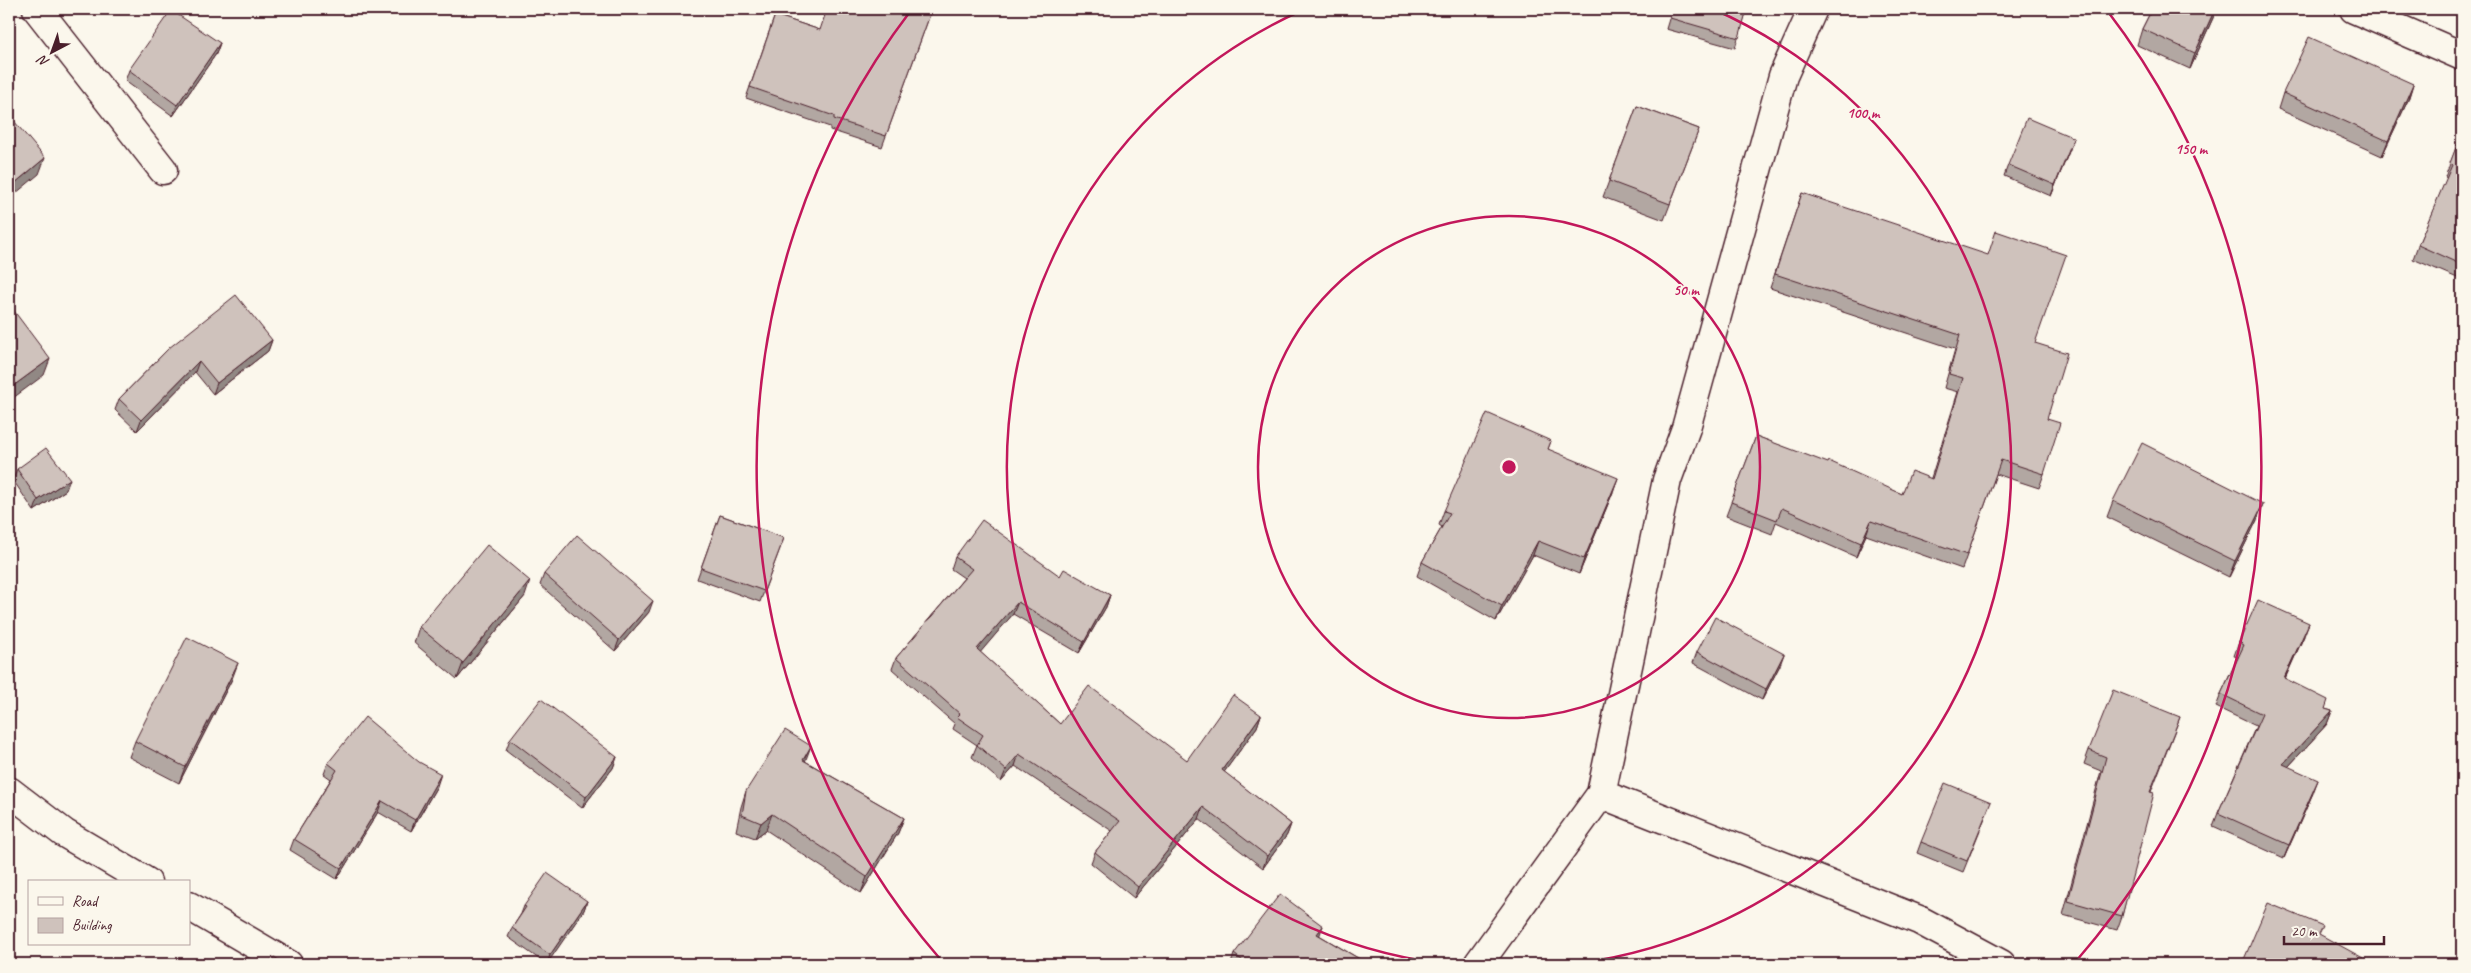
<svg xmlns="http://www.w3.org/2000/svg" width="2471" height="973" font-family="Caveat,sans-serif">
  <style>
    .lines { fill: none; stroke-linecap: round; stroke-linejoin: round }
    .street-casing { stroke: #4a1f2b; stroke-width: 31 }
    .street { stroke: #fbf7ec; stroke-width: 28 }
    .wall { fill: #b2a7a2; stroke: #4a1f2b }
    .shaded-wall { fill: #918884; stroke: #4a1f2b }
    .building { fill: #cfc2bc; stroke: #4a1f2b }
    .ring { fill: none; stroke: #c2185b; stroke-width: 2.5 }
    .centre { fill: #c2185b; stroke: #fbf7ec; stroke-width: 2.5 }
    .ring-label { font-size: 15px; text-anchor: middle; font-weight: bold; fill: #c2185b; stroke: #fbf7ec; stroke-width: 4; stroke-linejoin: round; paint-order: stroke }
  </style>
  <rect width="100%" height="100%" fill="#fbf7ec"/>
  <filter id="ink" filterUnits="userSpaceOnUse"><feTurbulence type="fractalNoise" baseFrequency=".02" numOctaves="2"/><feDisplacementMap in="SourceGraphic" scale="10" xChannelSelector="R" yChannelSelector="G"/><feConvolveMatrix kernelMatrix="1 2 1 2 8 2 1 2 1" color-interpolation-filters="sRGB"/></filter>
  <g filter="url(#ink)">
    <g class="lines">
      <g class="street-casing">
        <g id="street">
          <path d="M 37,9 L 163,170"/>
          <path d="M 2354,9 L 2462,56"/>
          <path d="M 9,791 L 64,833 L 147,882"/>
          <path d="M 1601,794 L 1919,920 L 2001,964"/>
          <path d="M 189,906 L 288,964"/>
          <path d="M 1478,964 L 1601,794 L 1667,480 L 1686,428 L 1783,76 L 1813,9"/>
        </g>
      </g>
      <use href="#street" class="street"/>
    </g>
    <g class="wall">
      <path d="M 932,9 L 882,147 L 830,130 L 830,127 L 746,98 L 775,15 L 820,30 Z"/>
      <path d="M 1672,9 L 1747,9 L 1735,48 L 1666,29 Z"/>
      <path d="M 2152,9 L 2217,9 L 2190,69 L 2137,45 L 2142,29 Z"/>
      <path d="M 220,43 L 216,54 L 173,116 L 125,81 L 129,70 Z"/>
      <path d="M 2413,84 L 2408,100 L 2382,156 L 2278,109 L 2283,93 Z"/>
      <path d="M 1637,106 L 1699,129 L 1664,220 L 1603,197 Z"/>
      <path d="M 2462,132 L 2462,280 L 2413,259 L 2418,245 L 2447,178 L 2445,177 Z"/>
      <path d="M 2070,149 L 2051,196 L 2004,176 L 2008,165 Z"/>
      <path d="M 1802,193 L 2035,343 L 2047,419 L 2044,474 L 2039,488 L 1996,474 L 1962,569 L 1866,535 L 1856,557 L 1776,522 L 1772,534 L 1726,516 L 1756,436 L 1902,494 L 1931,478 L 1958,392 L 1944,388 L 1955,349 L 1770,288 Z"/>
      <path d="M 272,340 L 268,351 L 213,394 L 195,372 L 137,431 L 115,410 L 119,399 L 169,348 Z"/>
      <path d="M 1551,441 L 1548,449 L 1613,492 L 1579,574 L 1533,555 L 1496,621 L 1417,576 L 1422,562 L 1442,527 L 1439,525 L 1444,511 Z"/>
      <path d="M 17,469 L 66,490 L 34,511 L 13,480 Z"/>
      <path d="M 2113,501 L 2257,520 L 2229,577 L 2107,517 Z"/>
      <path d="M 720,515 L 784,538 L 760,602 L 697,579 Z"/>
      <path d="M 955,557 L 1060,576 L 1110,595 L 1106,607 L 1079,653 L 1013,614 L 980,652 L 1060,724 L 1187,760 L 1261,715 L 1257,727 L 1224,772 L 1291,824 L 1287,835 L 1263,868 L 1199,819 L 1134,898 L 1091,863 L 1095,852 L 1112,831 L 1015,766 L 1001,782 L 972,757 L 977,745 L 953,729 L 955,724 L 892,669 L 896,658 L 964,578 L 951,569 Z"/>
      <path d="M 544,574 L 649,612 L 615,651 L 540,585 Z"/>
      <path d="M 525,596 L 457,679 L 414,643 L 419,627 Z"/>
      <path d="M 2304,636 L 2285,679 L 2325,709 L 2332,711 L 2327,724 L 2288,767 L 2313,793 L 2284,858 L 2213,826 L 2218,813 L 2256,726 L 2216,707 L 2221,694 L 2238,657 L 2234,656 L 2239,642 Z"/>
      <path d="M 1697,652 L 1780,665 L 1762,700 L 1693,663 Z"/>
      <path d="M 232,679 L 179,783 L 129,757 L 135,741 Z"/>
      <path d="M 2180,717 L 2151,792 L 2122,916 L 2117,930 L 2063,915 L 2101,771 L 2084,764 L 2089,750 Z"/>
      <path d="M 510,739 L 617,757 L 613,768 L 582,808 L 506,750 Z"/>
      <path d="M 805,761 L 904,818 L 898,833 L 861,893 L 766,830 L 755,838 L 736,831 L 741,807 L 746,791 Z"/>
      <path d="M 328,763 L 437,786 L 411,831 L 378,812 L 337,879 L 290,850 L 294,839 L 331,779 L 324,774 Z"/>
      <path d="M 1987,813 L 1963,872 L 1917,853 L 1921,842 Z"/>
      <path d="M 587,901 L 584,910 L 546,964 L 508,937 L 512,928 L 521,914 L 524,906 Z"/>
      <path d="M 1319,935 L 1368,964 L 1231,964 L 1234,954 Z"/>
    </g>
    <g class="shaded-wall">
      <path d="M 2215,9 L 2217,9 L 2190,69 L 2195,53 Z"/>
      <path d="M 220,43 L 216,54 L 173,116 L 177,105 Z"/>
      <path d="M 2413,84 L 2408,100 L 2382,156 L 2388,141 Z"/>
      <path d="M 2074,138 L 2070,149 L 2051,196 L 2055,185 Z"/>
      <path d="M 45,158 L 39,174 L 9,199 L 9,188 Z"/>
      <path d="M 272,340 L 268,351 L 213,394 L 217,383 Z"/>
      <path d="M 50,359 L 44,375 L 9,401 L 9,389 Z"/>
      <path d="M 199,361 L 195,372 L 137,431 L 141,420 Z"/>
      <path d="M 1618,478 L 1613,492 L 1579,574 L 1584,559 Z"/>
      <path d="M 70,479 L 66,490 L 34,511 L 38,500 Z"/>
      <path d="M 2263,504 L 2257,520 L 2229,577 L 2235,561 Z"/>
      <path d="M 1871,521 L 1866,535 L 1856,557 L 1861,543 Z"/>
      <path d="M 1538,541 L 1533,555 L 1496,621 L 1502,606 Z"/>
      <path d="M 530,581 L 525,596 L 457,679 L 463,663 Z"/>
      <path d="M 1110,595 L 1106,607 L 1079,653 L 1084,642 Z"/>
      <path d="M 653,601 L 649,612 L 615,651 L 619,640 Z"/>
      <path d="M 1018,602 L 1013,614 L 973,661 L 977,649 Z"/>
      <path d="M 2309,623 L 2304,636 L 2279,691 L 2284,678 Z"/>
      <path d="M 1784,654 L 1780,665 L 1762,700 L 1766,689 Z"/>
      <path d="M 238,663 L 232,679 L 179,783 L 185,767 Z"/>
      <path d="M 2332,711 L 2327,724 L 2278,778 L 2283,764 Z"/>
      <path d="M 1261,715 L 1257,727 L 1217,782 L 1222,770 Z"/>
      <path d="M 811,746 L 805,762 L 803,760 Z"/>
      <path d="M 1019,754 L 1015,766 L 1001,782 L 1006,770 Z"/>
      <path d="M 617,757 L 613,768 L 582,808 L 586,797 Z"/>
      <path d="M 441,774 L 437,786 L 411,831 L 415,820 Z"/>
      <path d="M 2318,780 L 2313,793 L 2284,858 L 2289,845 Z"/>
      <path d="M 382,801 L 378,812 L 337,879 L 341,868 Z"/>
      <path d="M 1203,807 L 1199,819 L 1134,898 L 1138,887 Z"/>
      <path d="M 772,814 L 766,830 L 755,838 L 761,823 Z"/>
      <path d="M 904,818 L 898,833 L 861,893 L 867,877 Z"/>
      <path d="M 1291,824 L 1287,835 L 1263,868 L 1267,856 Z"/>
      <path d="M 587,901 L 584,910 L 547,964 L 550,955 Z"/>
      <path d="M 1323,926 L 1319,937 L 1317,934 Z"/>
    </g>
    <g class="building">
      <path d="M 827,9 L 932,9 L 886,136 L 834,119 L 834,116 L 750,87 L 775,15 L 820,30 Z"/>
      <path d="M 1673,9 L 1747,9 L 1739,38 L 1670,18 Z"/>
      <path d="M 2152,9 L 2215,9 L 2195,53 L 2142,29 Z"/>
      <path d="M 171,10 L 220,43 L 177,105 L 129,70 Z"/>
      <path d="M 2309,37 L 2413,84 L 2388,141 L 2283,93 Z"/>
      <path d="M 1637,106 L 1699,129 L 1670,204 L 1609,181 Z"/>
      <path d="M 9,115 L 45,158 L 9,188 Z"/>
      <path d="M 2027,118 L 2074,138 L 2055,185 L 2008,165 Z"/>
      <path d="M 2462,132 L 2462,265 L 2418,245 L 2452,165 L 2450,163 Z"/>
      <path d="M 1802,193 L 1988,255 L 1996,231 L 2066,255 L 2035,343 L 2067,353 L 2047,419 L 2060,423 L 2044,474 L 2001,460 L 1967,555 L 1871,521 L 1861,543 L 1782,508 L 1777,520 L 1731,502 L 1756,436 L 1828,463 L 1829,461 L 1902,494 L 1911,471 L 1932,479 L 1963,378 L 1949,374 L 1960,335 L 1775,274 Z"/>
      <path d="M 236,295 L 272,340 L 217,383 L 199,361 L 141,420 L 119,399 L 169,348 Z"/>
      <path d="M 14,311 L 50,359 L 9,389 L 9,315 Z"/>
      <path d="M 1487,413 L 1551,441 L 1548,449 L 1618,478 L 1584,559 L 1538,541 L 1502,606 L 1422,562 L 1450,513 L 1444,511 Z"/>
      <path d="M 2142,443 L 2263,504 L 2235,561 L 2113,501 Z"/>
      <path d="M 46,448 L 70,479 L 38,500 L 17,469 Z"/>
      <path d="M 720,515 L 784,538 L 764,591 L 701,568 Z"/>
      <path d="M 982,520 L 1060,576 L 1064,569 L 1110,595 L 1084,642 L 1018,602 L 977,649 L 1060,724 L 1089,686 L 1187,760 L 1233,695 L 1261,715 L 1222,770 L 1291,824 L 1267,856 L 1203,807 L 1138,887 L 1095,852 L 1120,821 L 1019,754 L 1006,770 L 977,745 L 983,735 L 957,717 L 960,714 L 896,658 L 972,569 L 955,557 Z"/>
      <path d="M 577,535 L 653,601 L 619,640 L 544,574 Z"/>
      <path d="M 487,545 L 530,581 L 463,663 L 419,627 Z"/>
      <path d="M 2258,600 L 2309,623 L 2284,678 L 2328,700 L 2325,709 L 2332,711 L 2283,764 L 2318,780 L 2289,845 L 2218,813 L 2262,714 L 2221,694 L 2244,645 L 2239,642 Z"/>
      <path d="M 1715,617 L 1784,654 L 1766,689 L 1697,652 Z"/>
      <path d="M 187,637 L 238,663 L 185,767 L 135,741 Z"/>
      <path d="M 2113,690 L 2180,717 L 2150,792 L 2154,793 L 2122,916 L 2068,901 L 2106,757 L 2089,750 Z"/>
      <path d="M 541,699 L 617,757 L 586,797 L 510,739 Z"/>
      <path d="M 365,717 L 419,762 L 441,774 L 415,820 L 382,801 L 341,868 L 294,839 L 337,770 L 328,763 Z"/>
      <path d="M 785,730 L 811,746 L 803,760 L 904,818 L 867,877 L 772,814 L 761,823 L 742,815 L 746,791 Z"/>
      <path d="M 1945,783 L 1991,802 L 1967,861 L 1921,842 Z"/>
      <path d="M 547,873 L 587,901 L 550,955 L 512,928 L 526,907 L 524,906 Z"/>
      <path d="M 1280,894 L 1323,926 L 1317,934 L 1368,964 L 1247,964 L 1234,954 Z"/>
      <path d="M 2268,903 L 2323,926 L 2319,934 L 2374,964 L 2242,964 Z"/>
      <path d="M 274,957 L 286,964 L 267,964 Z"/>
    </g>
  </g>
  <g class="ring">
    <circle cx="1509" cy="467" r="251"/>
    <path d="M1444 964A501 501 0 0 1 1305 9M1713 9A501 501 0 0 1 1574 964"/>
    <path d="M941 960A752 752 0 0 1 912 9M2106 9A752 752 0 0 1 2077 960"/>
  </g>
  <circle cx="1509" cy="467" r="8" class="centre"/>
  <g class="ring-label">
    <text x="1863" y="118">100 m</text>
    <text x="2191" y="154">150 m</text>
    <text x="1686" y="295">50 m</text>
  </g>
  <rect width="2471" height="973" fill="none" stroke="#fbf7ec" stroke-width="30"/>
  <rect x="15" y="15" width="2441" height="943" fill="none" stroke="#4a1f2b" stroke-width="2" filter="url(#ink)"/>
  <rect x="28" y="880" width="162" height="65" fill="#fbf7ec" stroke="#b4a19f"/>
  <rect x="38" y="897" width="25" height="8" fill="#fbf7ec" stroke="#b4a19f"/>
  <text x="72" y="906" font-size="15" fill="#4a1f2b">Road</text>
  <rect x="38" y="918" width="25" height="15" fill="#cfc2bc" stroke="#b4a19f"/>
  <text x="72" y="930" font-size="15" fill="#4a1f2b">Building</text>
  <g transform="translate(52 52) rotate(221)" stroke="#fbf7ec" stroke-width="4" paint-order="stroke">
  <path d="M0-4L9 19L0 12L-9 19Z" fill="#4a1f2b"/>
  <text y="-8" font-size="14" font-weight="bold" text-anchor="middle" fill="#4a1f2b">N</text>
  </g>
  <path d="M2284 936v8h100v-8" fill="none" stroke="#4a1f2b" stroke-width="2.5"/>
  <text x="2291" y="936" font-size="15" fill="#4a1f2b" stroke="#fbf7ec" stroke-width="4" paint-order="stroke">20 m</text>
</svg>
